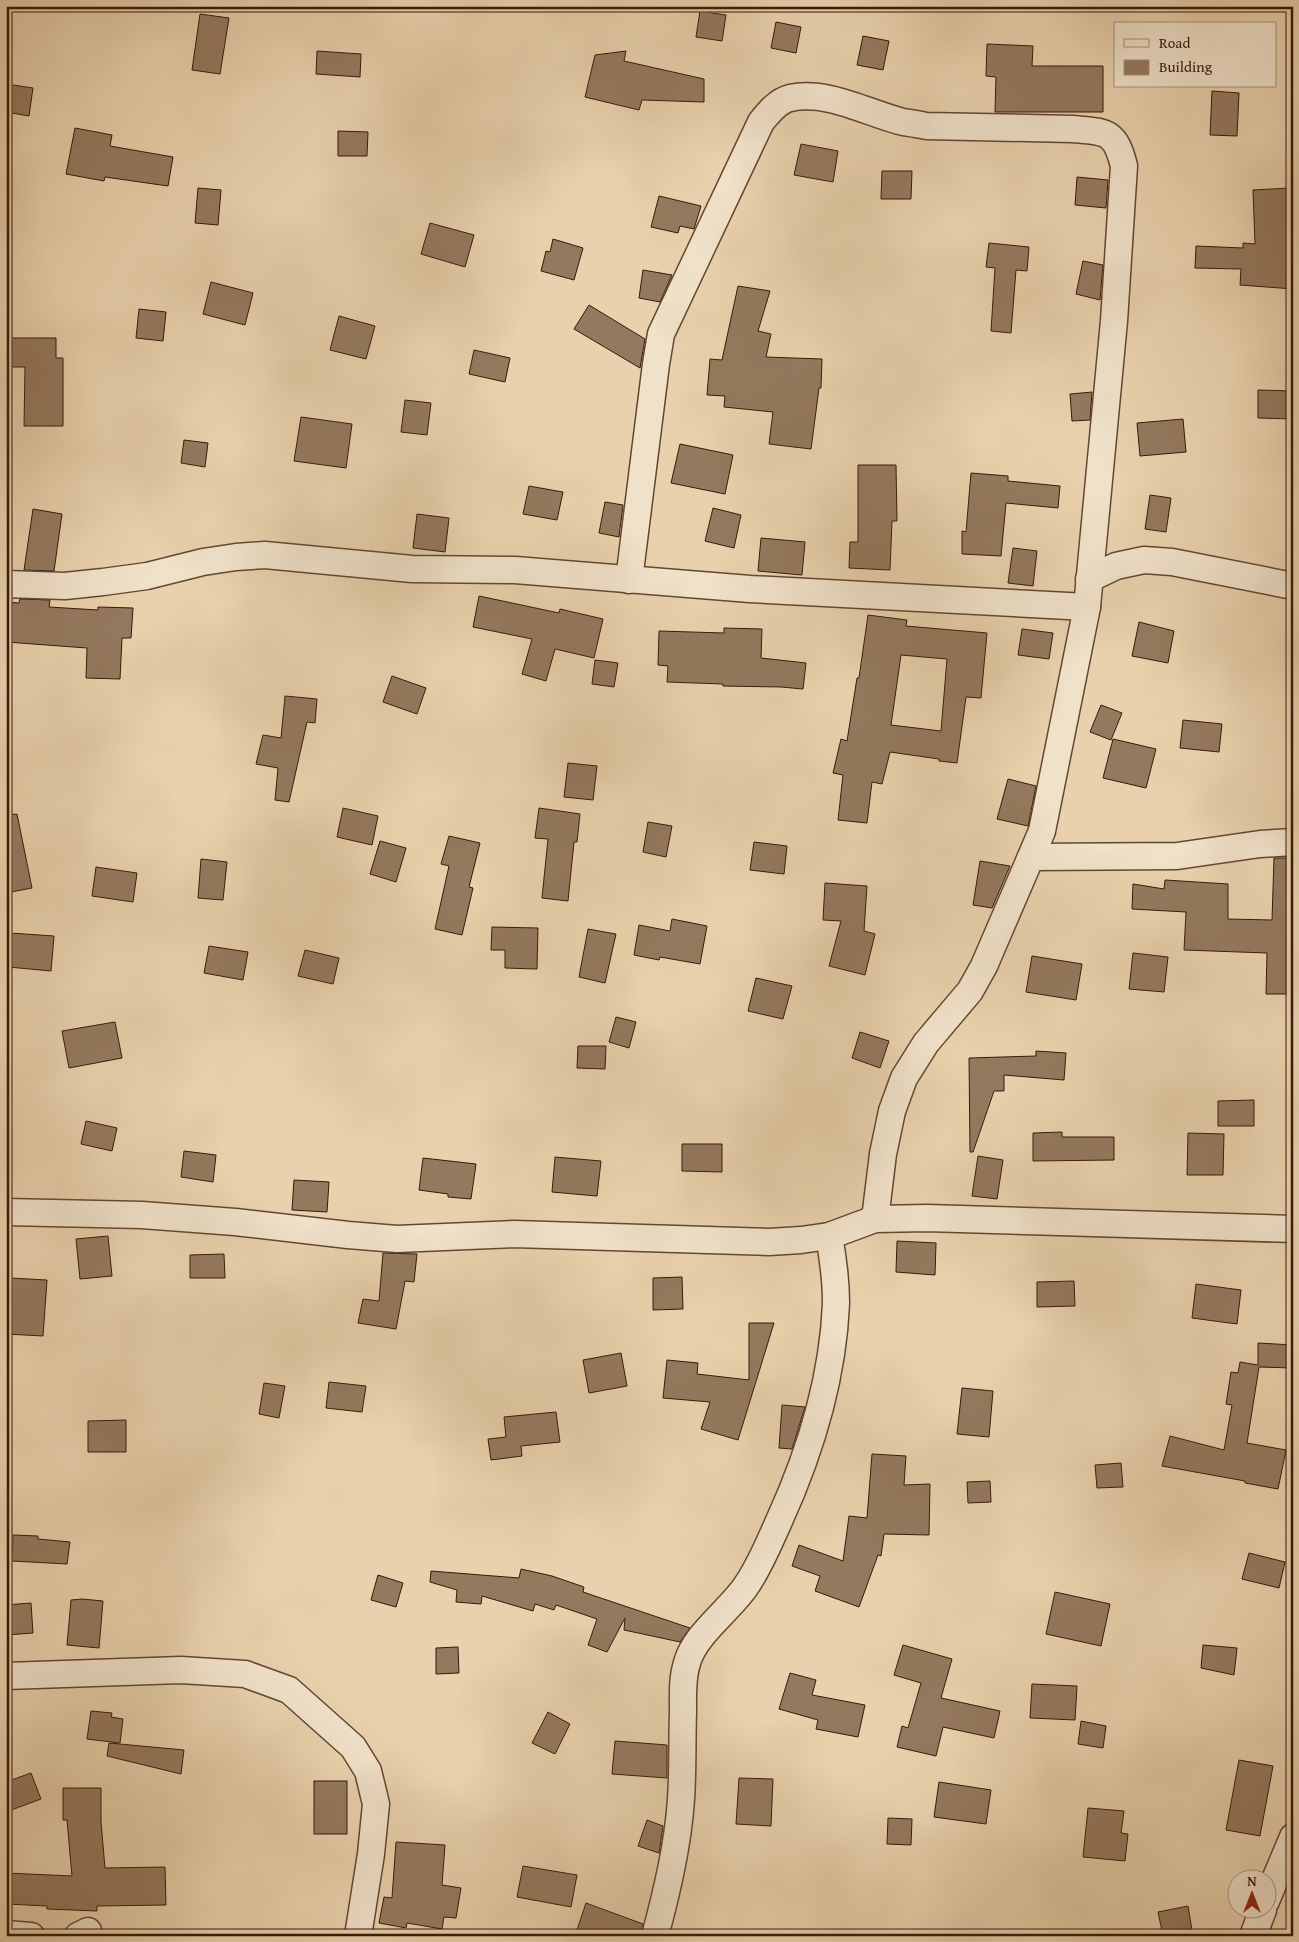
<svg xmlns="http://www.w3.org/2000/svg" width="1299" height="1942" font-family="'Gentium Book Plus',serif">
  <style>
    .building { fill: #94795e; stroke: #38190a; fill-rule: evenodd }
    .lines { fill: none; stroke-linecap: round; stroke-linejoin: round }
    .street-casing { stroke: #644732; stroke-width: 29 }
    .street { stroke: #f0e1c9; stroke-width: 26 }
  </style>
  <rect width="100%" height="100%" fill="#e8d1ac"/>
  <filter id="stains"><feTurbulence type="fractalNoise" baseFrequency=".004" numOctaves="4"/><feColorMatrix values="0 0 0 0 .2 0 0 0 0 .09 0 0 0 0 .02 0 0 0 .5 -.17"/></filter>
  <radialGradient id="worn" r=".72"><stop offset=".6" stop-color="#630" stop-opacity="0"/><stop offset="1" stop-color="#630" stop-opacity=".3"/></radialGradient>
  <g class="building">
    <path d="M 700,11 L 726,15 L 722,41 L 696,37 Z"/>
    <path d="M 200,14 L 229,18 L 220,74 L 192,70 Z"/>
    <path d="M 776,22 L 801,27 L 796,53 L 771,48 Z"/>
    <path d="M 863,36 L 889,41 L 883,70 L 857,65 Z"/>
    <path d="M 987,44 L 1033,46 L 1032,66 L 1103,66 L 1103,112 L 995,112 L 996,77 L 986,76 Z"/>
    <path d="M 317,51 L 361,54 L 360,77 L 316,74 Z"/>
    <path d="M 626,51 L 624,61 L 704,79 L 704,102 L 642,100 L 639,110 L 585,97 L 595,55 Z"/>
    <path d="M 6,84 L 33,88 L 29,116 L 6,112 Z"/>
    <path d="M 1212,91 L 1239,93 L 1237,136 L 1210,135 Z"/>
    <path d="M 75,128 L 112,135 L 110,146 L 173,157 L 168,186 L 105,177 L 104,181 L 66,174 Z"/>
    <path d="M 338,131 L 368,132 L 367,156 L 338,156 Z"/>
    <path d="M 801,144 L 838,151 L 833,182 L 794,175 Z"/>
    <path d="M 882,171 L 912,171 L 911,199 L 881,199 Z"/>
    <path d="M 1077,177 L 1108,180 L 1106,208 L 1075,205 Z"/>
    <path d="M 198,188 L 221,190 L 218,225 L 195,223 Z"/>
    <path d="M 1290,188 L 1293,289 L 1240,285 L 1241,269 L 1195,268 L 1196,246 L 1243,248 L 1243,243 L 1255,244 L 1253,190 Z"/>
    <path d="M 659,196 L 701,206 L 694,229 L 680,226 L 678,233 L 651,227 Z"/>
    <path d="M 430,223 L 474,235 L 465,267 L 421,254 Z"/>
    <path d="M 553,239 L 583,248 L 574,280 L 541,271 L 546,251 L 550,252 Z"/>
    <path d="M 989,243 L 1029,247 L 1027,271 L 1016,270 L 1011,333 L 991,331 L 995,268 L 986,267 Z"/>
    <path d="M 1083,261 L 1103,265 L 1100,300 L 1076,294 Z"/>
    <path d="M 643,270 L 672,275 L 660,302 L 639,298 Z"/>
    <path d="M 211,282 L 253,293 L 245,325 L 203,314 Z"/>
    <path d="M 738,286 L 770,291 L 758,331 L 771,334 L 766,357 L 822,359 L 821,388 L 819,388 L 811,449 L 769,444 L 773,412 L 724,407 L 725,396 L 707,395 L 710,359 L 722,360 Z"/>
    <path d="M 589,305 L 645,339 L 640,368 L 574,329 Z"/>
    <path d="M 139,309 L 166,312 L 163,341 L 136,338 Z"/>
    <path d="M 339,316 L 375,326 L 366,359 L 330,350 Z"/>
    <path d="M 12,338 L 56,338 L 56,358 L 63,358 L 63,426 L 24,426 L 25,367 L 12,367 Z"/>
    <path d="M 474,350 L 510,358 L 505,382 L 469,374 Z"/>
    <path d="M 1258,390 L 1293,391 L 1293,419 L 1258,418 Z"/>
    <path d="M 1092,392 L 1090,420 L 1072,421 L 1070,394 Z"/>
    <path d="M 405,400 L 431,403 L 427,435 L 401,432 Z"/>
    <path d="M 301,417 L 352,424 L 346,468 L 294,461 Z"/>
    <path d="M 1183,419 L 1186,452 L 1140,456 L 1137,423 Z"/>
    <path d="M 184,440 L 208,443 L 205,467 L 181,463 Z"/>
    <path d="M 680,444 L 733,455 L 725,494 L 671,483 Z"/>
    <path d="M 858,465 L 896,465 L 897,521 L 892,521 L 890,570 L 849,568 L 850,542 L 858,542 Z"/>
    <path d="M 971,473 L 1008,476 L 1008,481 L 1060,486 L 1058,508 L 1006,503 L 1001,556 L 962,554 L 962,531 L 966,532 Z"/>
    <path d="M 529,486 L 563,492 L 557,520 L 523,514 Z"/>
    <path d="M 1150,495 L 1171,498 L 1166,532 L 1145,529 Z"/>
    <path d="M 605,502 L 623,505 L 619,537 L 599,533 Z"/>
    <path d="M 713,508 L 741,515 L 734,548 L 705,541 Z"/>
    <path d="M 33,509 L 62,514 L 54,571 L 24,570 Z"/>
    <path d="M 417,514 L 449,518 L 445,552 L 413,548 Z"/>
    <path d="M 761,538 L 805,542 L 802,575 L 758,571 Z"/>
    <path d="M 1013,548 L 1037,551 L 1033,586 L 1008,583 Z"/>
    <path d="M 479,596 L 559,613 L 560,609 L 603,619 L 594,658 L 555,649 L 546,681 L 522,674 L 532,639 L 473,627 Z"/>
    <path d="M 20,599 L 50,600 L 49,607 L 98,610 L 98,607 L 133,608 L 131,638 L 122,638 L 120,679 L 86,678 L 87,648 L 6,642 L 6,602 L 19,603 Z"/>
    <path d="M 868,615 L 907,620 L 906,626 L 987,633 L 981,698 L 966,697 L 957,763 L 939,761 L 939,759 L 890,752 L 882,784 L 872,782 L 867,823 L 838,820 L 843,775 L 833,773 L 841,739 L 847,741 L 857,678 L 859,678 ZM 901,655 L 947,659 L 941,731 L 891,725 Z"/>
    <path d="M 1139,622 L 1174,631 L 1168,663 L 1132,656 Z"/>
    <path d="M 724,628 L 762,629 L 761,658 L 806,663 L 803,689 L 781,687 L 723,686 L 723,684 L 667,682 L 668,666 L 658,665 L 659,631 L 724,633 Z"/>
    <path d="M 1022,629 L 1053,633 L 1049,659 L 1018,655 Z"/>
    <path d="M 595,660 L 618,663 L 614,687 L 592,684 Z"/>
    <path d="M 392,676 L 426,688 L 417,714 L 383,702 Z"/>
    <path d="M 285,696 L 317,699 L 315,723 L 307,722 L 289,802 L 275,800 L 278,768 L 256,764 L 263,735 L 281,738 Z"/>
    <path d="M 1101,705 L 1122,713 L 1111,740 L 1090,732 Z"/>
    <path d="M 1183,720 L 1222,724 L 1219,752 L 1180,748 Z"/>
    <path d="M 1113,739 L 1156,749 L 1146,788 L 1103,778 Z"/>
    <path d="M 568,763 L 597,766 L 593,800 L 564,797 Z"/>
    <path d="M 1008,779 L 1036,786 L 1028,826 L 997,819 Z"/>
    <path d="M 343,808 L 378,816 L 372,845 L 337,837 Z"/>
    <path d="M 539,808 L 580,814 L 577,842 L 574,842 L 568,901 L 542,898 L 548,839 L 535,838 Z"/>
    <path d="M 17,814 L 32,888 L 6,893 L 6,815 Z"/>
    <path d="M 648,822 L 672,826 L 666,857 L 643,852 Z"/>
    <path d="M 449,836 L 480,843 L 469,887 L 473,888 L 462,935 L 435,929 L 449,866 L 441,864 Z"/>
    <path d="M 380,841 L 406,848 L 396,882 L 370,874 Z"/>
    <path d="M 754,842 L 787,846 L 784,874 L 750,870 Z"/>
    <path d="M 1274,858 L 1293,858 L 1293,994 L 1266,994 L 1267,953 L 1184,950 L 1186,912 L 1132,909 L 1133,884 L 1164,889 L 1165,880 L 1228,884 L 1228,919 L 1272,920 Z"/>
    <path d="M 201,859 L 227,862 L 223,900 L 198,898 Z"/>
    <path d="M 980,861 L 1010,866 L 992,908 L 973,905 Z"/>
    <path d="M 96,867 L 137,873 L 133,902 L 92,896 Z"/>
    <path d="M 825,883 L 867,886 L 864,931 L 875,934 L 865,975 L 829,966 L 841,921 L 823,920 Z"/>
    <path d="M 672,919 L 707,926 L 700,964 L 660,957 L 659,960 L 634,955 L 639,925 L 670,931 Z"/>
    <path d="M 492,927 L 538,928 L 537,969 L 505,968 L 505,950 L 491,950 Z"/>
    <path d="M 588,929 L 616,934 L 605,983 L 579,977 Z"/>
    <path d="M 10,933 L 54,936 L 51,971 L 8,967 Z"/>
    <path d="M 209,946 L 248,952 L 243,980 L 204,973 Z"/>
    <path d="M 305,950 L 339,958 L 333,984 L 298,976 Z"/>
    <path d="M 1133,953 L 1168,957 L 1164,992 L 1129,989 Z"/>
    <path d="M 1032,956 L 1082,964 L 1076,1000 L 1026,992 Z"/>
    <path d="M 756,978 L 792,986 L 783,1019 L 748,1011 Z"/>
    <path d="M 616,1017 L 636,1022 L 629,1048 L 609,1042 Z"/>
    <path d="M 115,1022 L 122,1058 L 69,1068 L 62,1031 Z"/>
    <path d="M 860,1032 L 889,1041 L 880,1068 L 852,1058 Z"/>
    <path d="M 578,1046 L 606,1046 L 605,1069 L 577,1068 Z"/>
    <path d="M 1036,1051 L 1066,1053 L 1064,1080 L 1004,1075 L 1004,1091 L 994,1091 L 973,1152 L 970,1152 L 969,1058 L 1036,1056 Z"/>
    <path d="M 1254,1100 L 1254,1126 L 1218,1126 L 1218,1101 Z"/>
    <path d="M 86,1121 L 117,1128 L 112,1151 L 81,1144 Z"/>
    <path d="M 1062,1132 L 1062,1137 L 1114,1137 L 1114,1160 L 1033,1161 L 1033,1133 Z"/>
    <path d="M 1188,1133 L 1224,1134 L 1223,1175 L 1187,1175 Z"/>
    <path d="M 682,1144 L 722,1144 L 722,1172 L 682,1171 Z"/>
    <path d="M 184,1151 L 216,1155 L 213,1182 L 181,1177 Z"/>
    <path d="M 978,1156 L 1003,1160 L 997,1199 L 972,1196 Z"/>
    <path d="M 555,1157 L 601,1161 L 597,1196 L 552,1192 Z"/>
    <path d="M 423,1158 L 476,1164 L 471,1199 L 448,1197 L 448,1194 L 419,1190 Z"/>
    <path d="M 294,1180 L 329,1182 L 327,1212 L 292,1210 Z"/>
    <path d="M 108,1236 L 112,1276 L 80,1279 L 76,1239 Z"/>
    <path d="M 897,1241 L 936,1243 L 935,1275 L 896,1272 Z"/>
    <path d="M 383,1253 L 417,1254 L 414,1282 L 405,1281 L 396,1329 L 358,1323 L 363,1299 L 379,1301 Z"/>
    <path d="M 224,1254 L 225,1278 L 190,1278 L 190,1255 Z"/>
    <path d="M 682,1277 L 683,1309 L 653,1310 L 653,1278 Z"/>
    <path d="M 10,1278 L 47,1280 L 43,1336 L 6,1334 Z"/>
    <path d="M 1074,1281 L 1075,1306 L 1037,1307 L 1037,1282 Z"/>
    <path d="M 1196,1284 L 1241,1290 L 1237,1324 L 1192,1318 Z"/>
    <path d="M 749,1323 L 774,1323 L 738,1440 L 701,1429 L 710,1402 L 663,1398 L 667,1360 L 698,1363 L 697,1374 L 749,1380 Z"/>
    <path d="M 1258,1343 L 1293,1345 L 1293,1368 L 1259,1367 L 1247,1443 L 1286,1450 L 1278,1489 L 1245,1483 L 1245,1481 L 1162,1466 L 1170,1436 L 1224,1450 L 1232,1405 L 1226,1404 L 1231,1372 L 1238,1373 L 1240,1362 L 1258,1365 Z"/>
    <path d="M 621,1353 L 627,1386 L 589,1393 L 583,1360 Z"/>
    <path d="M 329,1382 L 366,1386 L 362,1412 L 326,1408 Z"/>
    <path d="M 264,1383 L 285,1386 L 279,1418 L 259,1414 Z"/>
    <path d="M 962,1388 L 993,1391 L 989,1437 L 957,1434 Z"/>
    <path d="M 782,1405 L 805,1407 L 792,1449 L 779,1448 Z"/>
    <path d="M 556,1412 L 560,1442 L 521,1446 L 522,1456 L 491,1460 L 488,1439 L 506,1437 L 504,1417 Z"/>
    <path d="M 126,1420 L 126,1452 L 88,1452 L 88,1421 Z"/>
    <path d="M 872,1454 L 906,1456 L 904,1485 L 930,1484 L 929,1535 L 884,1534 L 881,1556 L 878,1555 L 859,1607 L 815,1591 L 820,1576 L 792,1566 L 799,1545 L 843,1561 L 849,1516 L 867,1518 Z"/>
    <path d="M 1121,1463 L 1123,1487 L 1097,1488 L 1095,1465 Z"/>
    <path d="M 990,1481 L 991,1502 L 968,1503 L 967,1482 Z"/>
    <path d="M 13,1535 L 38,1536 L 38,1539 L 70,1542 L 67,1564 L 12,1561 Z"/>
    <path d="M 1249,1553 L 1285,1562 L 1279,1588 L 1242,1579 Z"/>
    <path d="M 521,1569 L 552,1576 L 584,1587 L 583,1592 L 690,1628 L 680,1642 L 624,1630 L 625,1618 L 607,1652 L 588,1645 L 597,1619 L 556,1605 L 554,1610 L 535,1604 L 533,1611 L 482,1596 L 481,1604 L 456,1602 L 457,1590 L 430,1582 L 431,1571 L 519,1578 Z"/>
    <path d="M 378,1575 L 403,1583 L 396,1607 L 371,1600 Z"/>
    <path d="M 1055,1592 L 1110,1604 L 1101,1646 L 1046,1634 Z"/>
    <path d="M 82,1599 L 103,1601 L 99,1648 L 67,1645 L 71,1600 Z"/>
    <path d="M 31,1603 L 33,1633 L 6,1635 L 6,1605 Z"/>
    <path d="M 903,1645 L 952,1659 L 941,1698 L 1000,1711 L 994,1738 L 943,1727 L 936,1756 L 897,1747 L 902,1726 L 908,1728 L 921,1683 L 894,1675 Z"/>
    <path d="M 1203,1645 L 1237,1648 L 1234,1675 L 1201,1668 Z"/>
    <path d="M 458,1647 L 459,1673 L 436,1674 L 436,1648 Z"/>
    <path d="M 790,1673 L 816,1680 L 812,1695 L 865,1705 L 858,1737 L 816,1729 L 818,1720 L 779,1709 Z"/>
    <path d="M 1032,1684 L 1077,1686 L 1075,1720 L 1030,1718 Z"/>
    <path d="M 91,1711 L 112,1713 L 111,1717 L 123,1719 L 120,1743 L 87,1739 Z"/>
    <path d="M 548,1712 L 570,1724 L 555,1754 L 532,1743 Z"/>
    <path d="M 1081,1721 L 1106,1726 L 1103,1748 L 1078,1744 Z"/>
    <path d="M 615,1741 L 667,1745 L 667,1778 L 612,1774 Z"/>
    <path d="M 109,1743 L 184,1750 L 181,1774 L 107,1756 Z"/>
    <path d="M 1239,1760 L 1273,1766 L 1260,1836 L 1226,1830 Z"/>
    <path d="M 31,1773 L 41,1799 L 6,1812 L 6,1782 Z"/>
    <path d="M 739,1778 L 773,1779 L 771,1826 L 736,1824 Z"/>
    <rect x="314" y="1781" width="33" height="53"/>
    <path d="M 939,1782 L 991,1790 L 986,1824 L 934,1817 Z"/>
    <path d="M 63,1788 L 101,1788 L 101,1822 L 105,1868 L 165,1867 L 166,1905 L 97,1906 L 97,1911 L 47,1909 L 47,1906 L 6,1904 L 6,1873 L 72,1876 L 67,1820 L 63,1820 Z"/>
    <path d="M 1088,1808 L 1124,1811 L 1121,1833 L 1128,1834 L 1125,1861 L 1083,1857 Z"/>
    <path d="M 888,1818 L 912,1819 L 911,1845 L 887,1844 Z"/>
    <path d="M 647,1820 L 663,1826 L 659,1853 L 638,1846 Z"/>
    <path d="M 396,1842 L 445,1845 L 442,1885 L 461,1888 L 456,1918 L 444,1917 L 442,1929 L 407,1923 L 406,1928 L 379,1923 L 384,1897 L 392,1898 Z"/>
    <path d="M 523,1866 L 577,1875 L 571,1907 L 517,1897 Z"/>
    <path d="M 586,1903 L 643,1924 L 640,1936 L 575,1936 Z"/>
    <path d="M 1188,1906 L 1193,1936 L 1163,1936 L 1158,1912 Z"/>
  </g>
  <g class="lines">
    <g class="street-casing">
      <g id="street">
        <path d="M 1089,579 L 1116,566 L 1144,560 L 1172,562 L 1293,586"/>
        <path d="M 629,580 L 656,364 L 661,334 L 761,122 C 769,112 778,101 790,98 C 828,90 867,113 903,122 C 910,123 918,124 926,126 L 1073,129 C 1106,132 1115,130 1124,166 L 1114,321 L 1087,607 L 1042,831 L 984,966 L 970,991 L 926,1043 L 904,1078 L 892,1111 L 883,1154 L 875,1219"/>
        <path d="M 6,584 L 65,586 L 103,582 L 147,576 L 203,562 L 236,557 L 265,555 L 412,569 L 515,570 L 750,589 L 1087,607"/>
        <path d="M 1032,857 L 1177,856 L 1260,844 L 1293,842"/>
        <path d="M 6,1212 L 142,1215 L 235,1222 L 348,1235 L 397,1239 L 514,1234 L 769,1242 L 801,1240 L 829,1236 L 875,1219 L 927,1218 L 1293,1229"/>
        <path d="M 6,1676 L 181,1670 L 245,1674 L 289,1690 L 353,1747 L 368,1771 L 376,1804 L 371,1854 L 358,1936"/>
        <path d="M 1266,1901 L 1293,1837"/>
        <path d="M 6,1934 L 31,1936"/>
        <path d="M 78,1936 L 88,1931"/>
        <path d="M 655,1936 C 667,1891 678,1845 681,1799 C 683,1770 682,1740 683,1712 C 683,1695 682,1678 687,1663 C 694,1635 730,1610 746,1586 C 760,1566 769,1543 779,1521 C 810,1453 833,1379 836,1303 C 836,1281 833,1258 829,1236"/>
        <path d="M 1253,1936 L 1263,1910"/>
      </g>
    </g>
    <use href="#street" class="street"/>
  </g>
  <rect width="1299" height="1942" fill="none" stroke="#e8d1ac" stroke-width="25"/>
  <rect x="8" y="8" width="1284" height="1927" fill="none" stroke="#38190a" stroke-width="2.5"/>
  <rect x="12" y="12" width="1274" height="1917" fill="none" stroke="#38190a"/>
  <rect x="1114" y="22" width="162" height="65" fill="#f0e1c9" stroke="#a6917d"/>
  <rect x="1124" y="39" width="25" height="8" fill="#f0e1c9" stroke="#a6917d"/>
  <text x="1159" y="48" font-size="15" fill="#38190a">Road</text>
  <rect x="1124" y="60" width="25" height="15" fill="#94795e" stroke="#a6917d"/>
  <text x="1159" y="72" font-size="15" fill="#38190a">Building</text>
  <g transform="translate(1252 1894)"><circle r="24" fill="#f0e1c9" stroke="#a6917d"/>
  <path d="M0-4L9 19L0 12L-9 19Z" fill="#8f2418"/>
  <text y="-8" font-size="14" font-weight="bold" text-anchor="middle" fill="#38190a">N</text>
  </g>
  <rect width="100%" height="100%" filter="url(#stains)"/>
  <rect width="100%" height="100%" fill="url(#worn)"/>
</svg>
